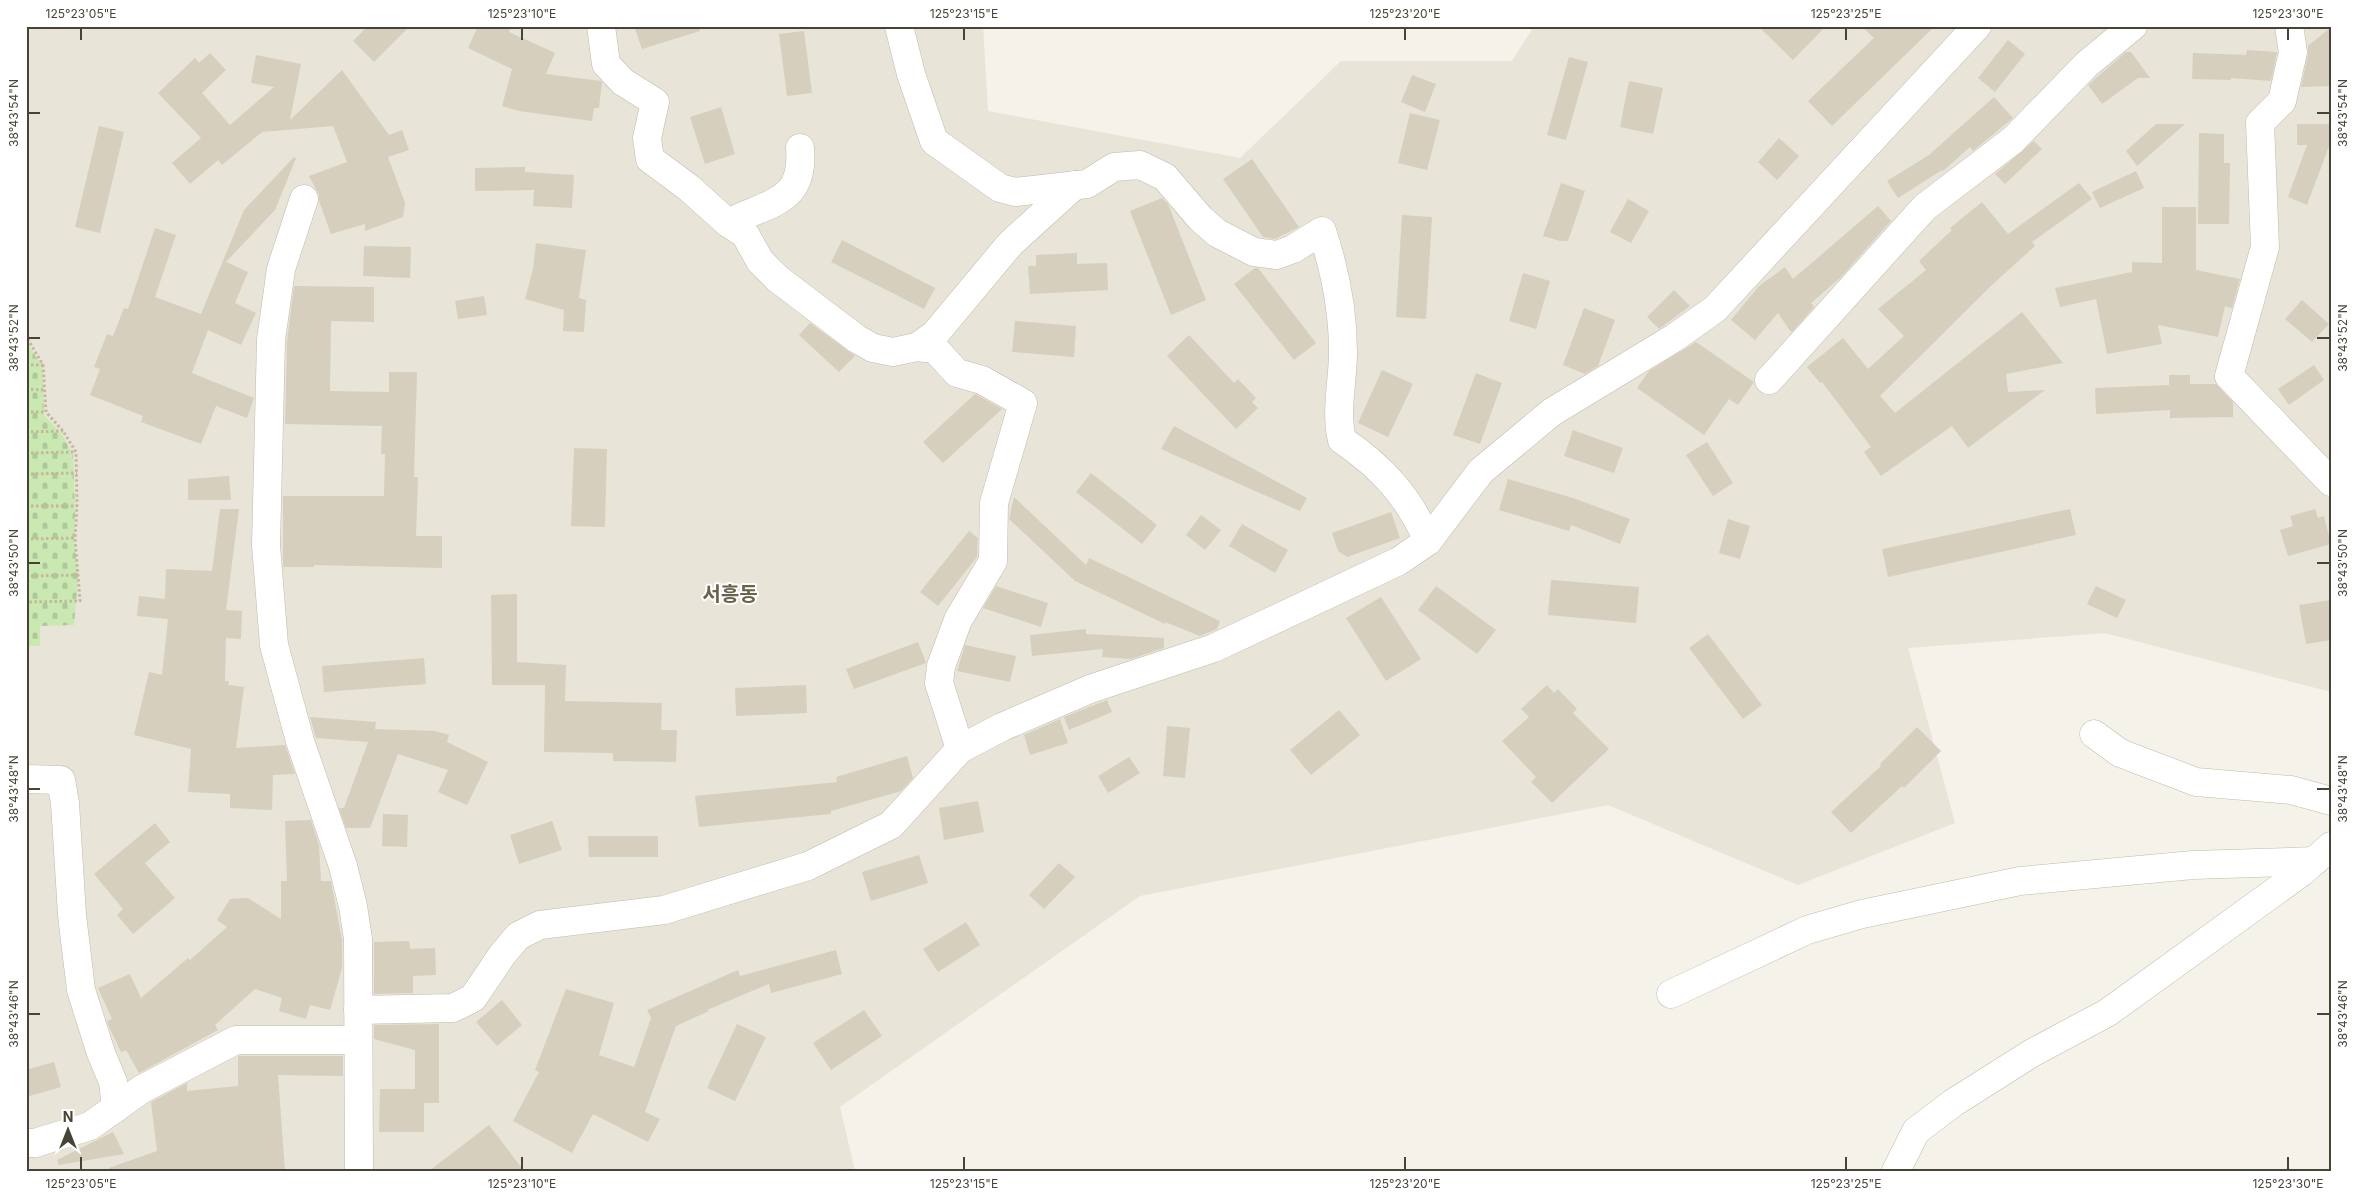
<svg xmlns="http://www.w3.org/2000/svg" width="2357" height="1197" font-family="Inter,'Noto Sans KR',sans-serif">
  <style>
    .residential { fill: #e8e4d7 }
    .cemetery { fill: url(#cemetery-stones) }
    .building { fill: #d6cfbe }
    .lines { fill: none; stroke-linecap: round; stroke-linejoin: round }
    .minor-casing { stroke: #c0bbab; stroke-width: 29 }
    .path { stroke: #c2b89c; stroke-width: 3; stroke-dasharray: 2.5 2.5; stroke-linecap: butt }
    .minor { stroke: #fff; stroke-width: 28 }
    .ticks { fill: none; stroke: #484337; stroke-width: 2 }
    .labels { text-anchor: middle; stroke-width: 4; stroke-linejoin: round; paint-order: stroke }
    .quarter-label { font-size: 20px; font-weight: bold; fill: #6b624e; stroke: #fff }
    .neatline { fill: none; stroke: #484337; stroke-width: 2 }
    .ticks-label { font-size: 12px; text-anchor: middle; fill: #484337 }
  </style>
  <defs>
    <pattern id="cemetery-stones" width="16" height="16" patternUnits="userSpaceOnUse" patternTransform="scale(1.25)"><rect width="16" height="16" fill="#cae8b2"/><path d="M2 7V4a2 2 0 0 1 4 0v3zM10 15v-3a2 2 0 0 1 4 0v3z" fill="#afc89a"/></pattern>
  </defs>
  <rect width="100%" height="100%" fill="#f4f2e9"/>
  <path class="residential" d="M 26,26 L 983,26 L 988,111 L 1240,158 L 1341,61 L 1512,61 L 1534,26 L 2331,26 L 2331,692 L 2105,633 L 1908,648 L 1955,823 L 1798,885 L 1608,805 L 1140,896 L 840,1107 L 855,1171 L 26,1171 Z"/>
  <path class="cemetery" d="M 26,341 L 42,367 L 44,415 L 63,436 L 73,455 L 75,511 L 74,541 L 78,578 L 74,625 L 40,626 L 40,646 L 26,646 Z"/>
  <g class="building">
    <path d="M 368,26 L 410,26 L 374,62 L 353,41 Z"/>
    <path d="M 478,26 L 512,26 L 509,32 L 555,53 L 546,74 L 601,81 L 602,83 L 599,108 L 594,108 L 592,121 L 519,111 L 502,106 L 512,69 L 468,48 Z"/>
    <path d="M 634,26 L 700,26 L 700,31 L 642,49 Z"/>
    <path d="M 1758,26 L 1826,26 L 1793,60 Z"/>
    <path d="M 1861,26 L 1935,26 L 1832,126 L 1808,101 L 1874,38 Z"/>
    <path d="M 2331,27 L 2331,86 L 2301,87 L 2308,55 L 2308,46 Z"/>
    <path d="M 804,31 L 812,93 L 787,96 L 779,34 Z"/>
    <path d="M 2008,40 L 2025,54 L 1995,92 L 1978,78 Z"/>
    <path d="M 2247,50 L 2277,52 L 2271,81 L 2231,78 L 2231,80 L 2192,79 L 2193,53 L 2246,55 Z"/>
    <path d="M 2126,52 L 2131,52 L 2150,78 L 2138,78 L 2102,104 L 2088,85 Z"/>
    <path d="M 210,53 L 226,70 L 202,93 L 230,125 L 274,87 L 251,83 L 256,55 L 301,64 L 290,120 L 342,70 L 389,135 L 402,130 L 409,150 L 388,157 L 405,203 L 403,217 L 365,231 L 365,224 L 331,234 L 319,201 L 319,195 L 309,176 L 347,162 L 333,126 L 262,132 L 222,165 L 218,160 L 190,184 L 172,163 L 201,138 L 158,93 L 195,58 L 199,63 Z"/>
    <path d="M 1569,57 L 1588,62 L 1566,140 L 1547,135 Z"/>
    <path d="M 1412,75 L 1436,84 L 1425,112 L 1401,102 Z"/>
    <path d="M 1629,81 L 1663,88 L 1653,134 L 1620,127 Z"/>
    <path d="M 1994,97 L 2013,118 L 1973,151 L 1970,147 L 1943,171 L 1942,170 L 1898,198 L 1887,181 L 1929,155 Z"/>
    <path d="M 721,107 L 735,154 L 705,164 L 690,117 Z"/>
    <path d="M 1410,113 L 1440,120 L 1427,170 L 1398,163 Z"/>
    <path d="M 2156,124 L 2185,124 L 2137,166 L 2126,151 Z"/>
    <path d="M 2297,124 L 2331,124 L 2331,141 L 2307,205 L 2288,197 L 2307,145 L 2297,145 Z"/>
    <path d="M 99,126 L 124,132 L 100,233 L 75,227 Z"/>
    <path d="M 2199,133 L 2224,134 L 2224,163 L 2230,163 L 2229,224 L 2198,224 Z"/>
    <path d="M 1779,138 L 1799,156 L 1777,180 L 1758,162 Z"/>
    <path d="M 2034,141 L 2042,149 L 2005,184 L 1995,174 Z"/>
    <path d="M 294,157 L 296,158 L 275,210 L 226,262 L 248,272 L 235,303 L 256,313 L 241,345 L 208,330 L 192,373 L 254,398 L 247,418 L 216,406 L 201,444 L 141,422 L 143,416 L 90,395 L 100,369 L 94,367 L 107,334 L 113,336 L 124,308 L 128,309 L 155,228 L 176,235 L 155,297 L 201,314 L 244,210 Z"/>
    <path d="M 1252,159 L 1299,227 L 1275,239 L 1263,237 L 1223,179 Z"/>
    <path d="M 525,167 L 525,172 L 574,175 L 572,208 L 533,206 L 534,190 L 475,191 L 475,168 Z"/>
    <path d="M 2136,171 L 2144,188 L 2100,208 L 2092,192 Z"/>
    <path d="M 1561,183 L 1585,191 L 1568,241 L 1560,241 L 1543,236 Z"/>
    <path d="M 2079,183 L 2092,199 L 2032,242 L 2035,246 L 1993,284 L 1880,396 L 1895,413 L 2022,312 L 2063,363 L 2006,374 L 2008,392 L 2045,390 L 1968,448 L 1952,426 L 1881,476 L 1864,452 L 1871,447 L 1822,382 L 1820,383 L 1807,367 L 1843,338 L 1868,369 L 1904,336 L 1878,309 L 1926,270 L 1919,261 L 1952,230 L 1950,228 L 1982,202 L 2008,234 Z"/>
    <path d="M 1162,198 L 1168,204 L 1206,300 L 1171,315 L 1130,211 Z"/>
    <path d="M 1628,199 L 1649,211 L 1631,243 L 1610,232 Z"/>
    <path d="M 1878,206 L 1891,221 L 1840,278 L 1811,303 L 1814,307 L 1793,331 L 1791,332 L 1778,313 L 1755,340 L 1731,320 L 1759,286 L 1785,267 L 1793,279 Z"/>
    <path d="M 2162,207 L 2196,207 L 2196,270 L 2240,279 L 2232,308 L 2225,306 L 2218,337 L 2158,325 L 2162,344 L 2107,354 L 2096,299 L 2060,307 L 2055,288 L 2132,272 L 2132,262 L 2162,263 Z"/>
    <path d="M 1402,215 L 1432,217 L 1426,319 L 1396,317 Z"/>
    <path d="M 842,240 L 935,288 L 924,309 L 831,262 Z"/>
    <path d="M 536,243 L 586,250 L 579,298 L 586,300 L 584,332 L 563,331 L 564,310 L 525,299 L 533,269 Z"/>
    <path d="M 364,246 L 411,247 L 410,278 L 363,276 Z"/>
    <path d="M 1077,253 L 1077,264 L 1107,263 L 1108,290 L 1030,294 L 1028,266 L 1036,266 L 1036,255 Z"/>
    <path d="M 1255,268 L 1258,268 L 1316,343 L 1294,360 L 1234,284 Z"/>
    <path d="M 1523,273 L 1550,281 L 1536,329 L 1509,321 Z"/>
    <path d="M 294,286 L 374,287 L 374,322 L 331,321 L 330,391 L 389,392 L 389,372 L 417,372 L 414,477 L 418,477 L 416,536 L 442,536 L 442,568 L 314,565 L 314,567 L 283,567 L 283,496 L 384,496 L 385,454 L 381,454 L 382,426 L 285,424 L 287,341 Z"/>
    <path d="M 1674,290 L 1690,306 L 1659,329 L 1647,317 Z"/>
    <path d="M 484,296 L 487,315 L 458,319 L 455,301 Z"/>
    <path d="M 2302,300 L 2329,324 L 2312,342 L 2285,319 Z"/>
    <path d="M 1584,308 L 1615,320 L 1598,366 L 1585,374 L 1563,365 Z"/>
    <path d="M 1015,321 L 1076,326 L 1074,357 L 1012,352 Z"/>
    <path d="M 810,323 L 855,356 L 839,372 L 799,335 Z"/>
    <path d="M 1189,335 L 1234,383 L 1238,379 L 1256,398 L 1252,402 L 1258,408 L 1236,429 L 1167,356 Z"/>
    <path d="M 1696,342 L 1754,382 L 1738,405 L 1729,399 L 1704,435 L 1637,388 L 1649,371 Z"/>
    <path d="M 2314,365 L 2324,380 L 2289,405 L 2278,389 Z"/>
    <path d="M 1382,370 L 1413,384 L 1388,437 L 1358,423 Z"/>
    <path d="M 1476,373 L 1502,383 L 1480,444 L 1453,435 Z"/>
    <path d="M 2169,375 L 2190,375 L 2190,384 L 2216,384 L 2233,402 L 2233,417 L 2170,418 L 2170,410 L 2096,414 L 2095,388 L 2169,385 Z"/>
    <path d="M 975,394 L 1002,409 L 943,463 L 923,442 Z"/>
    <path d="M 1174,426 L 1307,498 L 1300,511 L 1161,449 Z"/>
    <path d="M 1573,430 L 1623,448 L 1614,473 L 1564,456 Z"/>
    <path d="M 1707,442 L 1733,483 L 1713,496 L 1686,455 Z"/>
    <path d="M 574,448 L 607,449 L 605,527 L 571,526 Z"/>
    <path d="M 1091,473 L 1157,525 L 1142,544 L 1076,492 Z"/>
    <path d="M 229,476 L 231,500 L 188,500 L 188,479 Z"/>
    <path d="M 1508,479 L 1573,498 L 1630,519 L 1620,544 L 1571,525 L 1569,531 L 1499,510 Z"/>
    <path d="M 1014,497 L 1086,565 L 1089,558 L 1220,621 L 1217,629 L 1200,636 L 1165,622 L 1165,624 L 1075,581 L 1009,519 Z"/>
    <path d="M 220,509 L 239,509 L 226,610 L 242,611 L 241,639 L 226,638 L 225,681 L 229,681 L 228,685 L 244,687 L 236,748 L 285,745 L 295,774 L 273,775 L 272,810 L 230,808 L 230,794 L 188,792 L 191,749 L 134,735 L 149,672 L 162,675 L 168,619 L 137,616 L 139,596 L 165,599 L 166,569 L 212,571 Z"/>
    <path d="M 2070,509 L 2076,535 L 1888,577 L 1882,549 Z"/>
    <path d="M 2315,509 L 2318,518 L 2324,516 L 2331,544 L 2288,556 L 2280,530 L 2293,526 L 2290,516 Z"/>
    <path d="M 1391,512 L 1400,538 L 1347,557 L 1338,551 L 1332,533 Z"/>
    <path d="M 1201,515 L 1221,530 L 1205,550 L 1186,535 Z"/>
    <path d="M 1728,519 L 1750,526 L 1740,559 L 1719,553 Z"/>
    <path d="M 1242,524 L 1288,550 L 1275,573 L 1229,546 Z"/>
    <path d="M 969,531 L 978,538 L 977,557 L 938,606 L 920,592 Z"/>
    <path d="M 1551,580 L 1639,587 L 1636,623 L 1548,615 Z"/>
    <path d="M 996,586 L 1048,603 L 1041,627 L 983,608 Z"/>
    <path d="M 1436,586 L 1496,630 L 1477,654 L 1418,610 Z"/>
    <path d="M 2096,586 L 2126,600 L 2117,618 L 2087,604 Z"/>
    <path d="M 517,594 L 517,662 L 566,665 L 565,701 L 662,703 L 661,730 L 677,730 L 676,762 L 613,761 L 613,753 L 544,752 L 545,685 L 492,685 L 491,595 Z"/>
    <path d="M 1381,597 L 1421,659 L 1386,681 L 1346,618 Z"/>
    <path d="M 2331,600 L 2331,640 L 2306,644 L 2299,605 Z"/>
    <path d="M 1086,629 L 1086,634 L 1164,638 L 1164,648 L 1131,659 L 1102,657 L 1103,649 L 1032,656 L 1030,635 Z"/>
    <path d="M 1708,634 L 1762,705 L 1743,719 L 1689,648 Z"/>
    <path d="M 918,642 L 926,663 L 854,689 L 846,669 Z"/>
    <path d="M 965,645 L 1016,656 L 1010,682 L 957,671 Z"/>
    <path d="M 424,658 L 426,684 L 324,692 L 322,666 Z"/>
    <path d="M 806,685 L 807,713 L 736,716 L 735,688 Z"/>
    <path d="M 1547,685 L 1554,693 L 1558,689 L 1577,709 L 1573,713 L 1609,749 L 1552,803 L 1531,782 L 1536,777 L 1502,741 L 1529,717 L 1521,709 Z"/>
    <path d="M 1107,700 L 1112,712 L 1069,730 L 1064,717 Z"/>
    <path d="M 1339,710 L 1360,735 L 1311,775 L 1290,750 Z"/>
    <path d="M 310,717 L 376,722 L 375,729 L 435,731 L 449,735 L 447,742 L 488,762 L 467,805 L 438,792 L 448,770 L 398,754 L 370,828 L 346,828 L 339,808 L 344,808 L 368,742 L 316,738 Z"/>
    <path d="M 1060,719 L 1068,743 L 1030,755 L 1024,735 Z"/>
    <path d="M 1167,726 L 1190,728 L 1185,778 L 1163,776 Z"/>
    <path d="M 1917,727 L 1941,751 L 1904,788 L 1902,786 L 1851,833 L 1831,812 L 1881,766 L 1880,764 Z"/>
    <path d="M 907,756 L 913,778 L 901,791 L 831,811 L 831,814 L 699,827 L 695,796 L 837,782 L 836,777 Z"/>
    <path d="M 1129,757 L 1140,773 L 1108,793 L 1098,776 Z"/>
    <path d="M 978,801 L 984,832 L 944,840 L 939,808 Z"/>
    <path d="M 383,814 L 408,815 L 407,847 L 382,846 Z"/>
    <path d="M 311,820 L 319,845 L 321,881 L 331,881 L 342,940 L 342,968 L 330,1010 L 310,1005 L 306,1019 L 279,1011 L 282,998 L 255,989 L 215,1025 L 218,1030 L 139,1073 L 126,1050 L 121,1052 L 110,1029 L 107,1021 L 112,1019 L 98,988 L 130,974 L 141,998 L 188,958 L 190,960 L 227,927 L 217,920 L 230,899 L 248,898 L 281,919 L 281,881 L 287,881 L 285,821 Z"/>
    <path d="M 552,821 L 562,850 L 519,864 L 510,835 Z"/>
    <path d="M 155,823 L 170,842 L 145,863 L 175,898 L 133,934 L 117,915 L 123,909 L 94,874 Z"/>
    <path d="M 588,836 L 658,836 L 658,857 L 589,857 Z"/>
    <path d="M 919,855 L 928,883 L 871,901 L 862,872 Z"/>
    <path d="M 1059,863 L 1075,877 L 1044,909 L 1029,895 Z"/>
    <path d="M 966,922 L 980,945 L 938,972 L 923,949 Z"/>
    <path d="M 409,941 L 410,949 L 435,948 L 436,975 L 413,976 L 413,993 L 374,994 L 374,942 Z"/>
    <path d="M 836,950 L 842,974 L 771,993 L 769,984 L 707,1010 L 709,1011 L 676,1026 L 645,1112 L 660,1119 L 648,1142 L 593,1114 L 572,1153 L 513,1121 L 539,1072 L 535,1070 L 566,989 L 614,1003 L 599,1055 L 634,1067 L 651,1018 L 647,1010 L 738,970 L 740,976 Z"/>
    <path d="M 502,1000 L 522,1025 L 497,1046 L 476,1022 Z"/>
    <path d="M 864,1010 L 882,1036 L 831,1070 L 813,1043 Z"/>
    <path d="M 439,1024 L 439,1103 L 424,1103 L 424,1132 L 379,1132 L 380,1089 L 415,1089 L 415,1050 L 374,1039 L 374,1025 Z"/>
    <path d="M 737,1024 L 766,1037 L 735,1101 L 707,1088 Z"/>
    <path d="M 238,1056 L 343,1056 L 343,1076 L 278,1075 L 285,1171 L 109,1171 L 109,1168 L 157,1151 L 151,1102 L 187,1083 L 187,1091 L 238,1086 Z"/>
    <path d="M 54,1062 L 61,1087 L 26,1097 L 26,1070 Z"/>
    <path d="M 489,1125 L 524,1171 L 429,1171 Z"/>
    <path d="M 113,1132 L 124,1154 L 59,1165 L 57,1160 Z"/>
  </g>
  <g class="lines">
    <g class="minor-casing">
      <g id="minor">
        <path d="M 601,26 L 606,64 L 623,82 L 655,102 L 647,138 L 650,159 L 689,188 L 728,223 L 745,234 L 760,261 L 778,279 L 857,339 L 873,348 L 893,352 L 917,347 L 935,349 L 957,373 L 982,380 L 1023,403 L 994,503 L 993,561 L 958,620 L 941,666 L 939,683 L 960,749"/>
        <path d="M 899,26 L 911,74 L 934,141 L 1000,188 L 1015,192 L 1087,184 L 1114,167 L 1140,165 L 1165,177 L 1200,218 L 1217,233 L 1254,252 L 1277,255 L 1293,249 L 1322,231 C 1335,270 1343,310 1343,352 C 1343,381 1335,411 1342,440 C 1382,467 1409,497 1428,541"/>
        <path d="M 2289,26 L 2293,52 L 2282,101 L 2260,123 L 2265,247 L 2229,376 L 2331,482"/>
        <path d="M 304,199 L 281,269 L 271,340 L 266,545 L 274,645 L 300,741 L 343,866 L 353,906 L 358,939 L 359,1171"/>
        <path d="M 728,223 C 768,202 805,204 800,148"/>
        <path d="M 917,347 L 935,334 L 1010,244 L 1075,185"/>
        <path d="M 1769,380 L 1925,207 L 2013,140 L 2087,64 L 2133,26"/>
        <path d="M 2094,734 L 2120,753 L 2196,782 L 2291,790 L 2331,801"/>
        <path d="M 26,779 L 61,780 L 65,803 L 72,915 L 81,990 L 101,1053 L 113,1082 L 116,1108"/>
        <path d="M 1671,994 L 1807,930 L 1862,914 L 2020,881 L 2193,865 L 2315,861"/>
        <path d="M 358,1010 L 453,1008 L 473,998 L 502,955 L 518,936 L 540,925 L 664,910 L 808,866 L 891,825 L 960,749 L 1002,727 L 1090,689 L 1214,648 L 1399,561 L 1428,541 L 1481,471 L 1552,412 L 1674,338 L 1715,309 L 1977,26"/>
        <path d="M 26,1143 L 35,1143 L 90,1126 L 142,1089 L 236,1040 L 357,1040"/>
        <path d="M 1896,1171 L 1916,1131 L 1953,1103 L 2032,1053 L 2107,1013 L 2302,872 L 2331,846"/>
      </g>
    </g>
    <g class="path">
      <path d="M 26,319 L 27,338 L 43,365 L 46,412 L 63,431 L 76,452 L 77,506 L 75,538 L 80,601 L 26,602"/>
      <path d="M 26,365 L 43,365"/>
      <path d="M 26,389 L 45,390"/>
      <path d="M 26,412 L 46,412"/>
      <path d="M 26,432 L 63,431"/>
      <path d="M 26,453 L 76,452"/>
      <path d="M 26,474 L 77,473"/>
      <path d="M 26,506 L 77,506"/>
      <path d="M 26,539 L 75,538"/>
      <path d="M 26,576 L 79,575"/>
    </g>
    <use href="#minor" class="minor"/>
  </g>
  <path class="ticks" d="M 81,28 L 81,40M 522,28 L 522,40M 964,28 L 964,40M 1405,28 L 1405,40M 1846,28 L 1846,40M 2288,28 L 2288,40M 28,113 L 40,113M 2317,113 L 2330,113M 28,338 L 40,338M 2317,338 L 2330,338M 28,563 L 40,563M 2317,563 L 2330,563M 28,789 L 40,789M 2317,789 L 2330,789M 28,1014 L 40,1014M 2317,1014 L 2330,1014M 81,1157 L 81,1170M 522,1157 L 522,1170M 964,1157 L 964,1170M 1405,1157 L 1405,1170M 1846,1157 L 1846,1170M 2288,1157 L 2288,1170"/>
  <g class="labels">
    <g class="quarter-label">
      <text x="730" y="601">서흥동</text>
    </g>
  </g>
  <rect width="2357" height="1197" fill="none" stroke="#ffffff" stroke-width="55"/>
  <g transform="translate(68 1130)" stroke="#ffffff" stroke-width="4" paint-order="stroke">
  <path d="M0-4L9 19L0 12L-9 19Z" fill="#484337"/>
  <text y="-8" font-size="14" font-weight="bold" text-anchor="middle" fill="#484337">N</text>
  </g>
  <rect x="28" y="28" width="2302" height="1142" class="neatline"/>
  <g class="ticks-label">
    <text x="81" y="18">125°23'05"E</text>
    <text x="522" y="18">125°23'10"E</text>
    <text x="964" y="18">125°23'15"E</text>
    <text x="1405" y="18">125°23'20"E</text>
    <text x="1846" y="18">125°23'25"E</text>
    <text x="2288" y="18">125°23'30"E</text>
    <text transform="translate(14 113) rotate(-90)" y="4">38°43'54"N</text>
    <text transform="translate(2343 113) rotate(-90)" y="4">38°43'54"N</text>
    <text transform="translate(14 338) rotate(-90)" y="4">38°43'52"N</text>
    <text transform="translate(2343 338) rotate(-90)" y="4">38°43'52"N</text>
    <text transform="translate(14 563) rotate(-90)" y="4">38°43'50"N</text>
    <text transform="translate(2343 563) rotate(-90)" y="4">38°43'50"N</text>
    <text transform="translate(14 789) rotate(-90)" y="4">38°43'48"N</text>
    <text transform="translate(2343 789) rotate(-90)" y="4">38°43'48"N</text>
    <text transform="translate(14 1014) rotate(-90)" y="4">38°43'46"N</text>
    <text transform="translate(2343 1014) rotate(-90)" y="4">38°43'46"N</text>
    <text x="81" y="1188">125°23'05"E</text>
    <text x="522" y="1188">125°23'10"E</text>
    <text x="964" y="1188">125°23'15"E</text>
    <text x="1405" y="1188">125°23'20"E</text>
    <text x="1846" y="1188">125°23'25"E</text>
    <text x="2288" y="1188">125°23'30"E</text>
  </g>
</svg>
